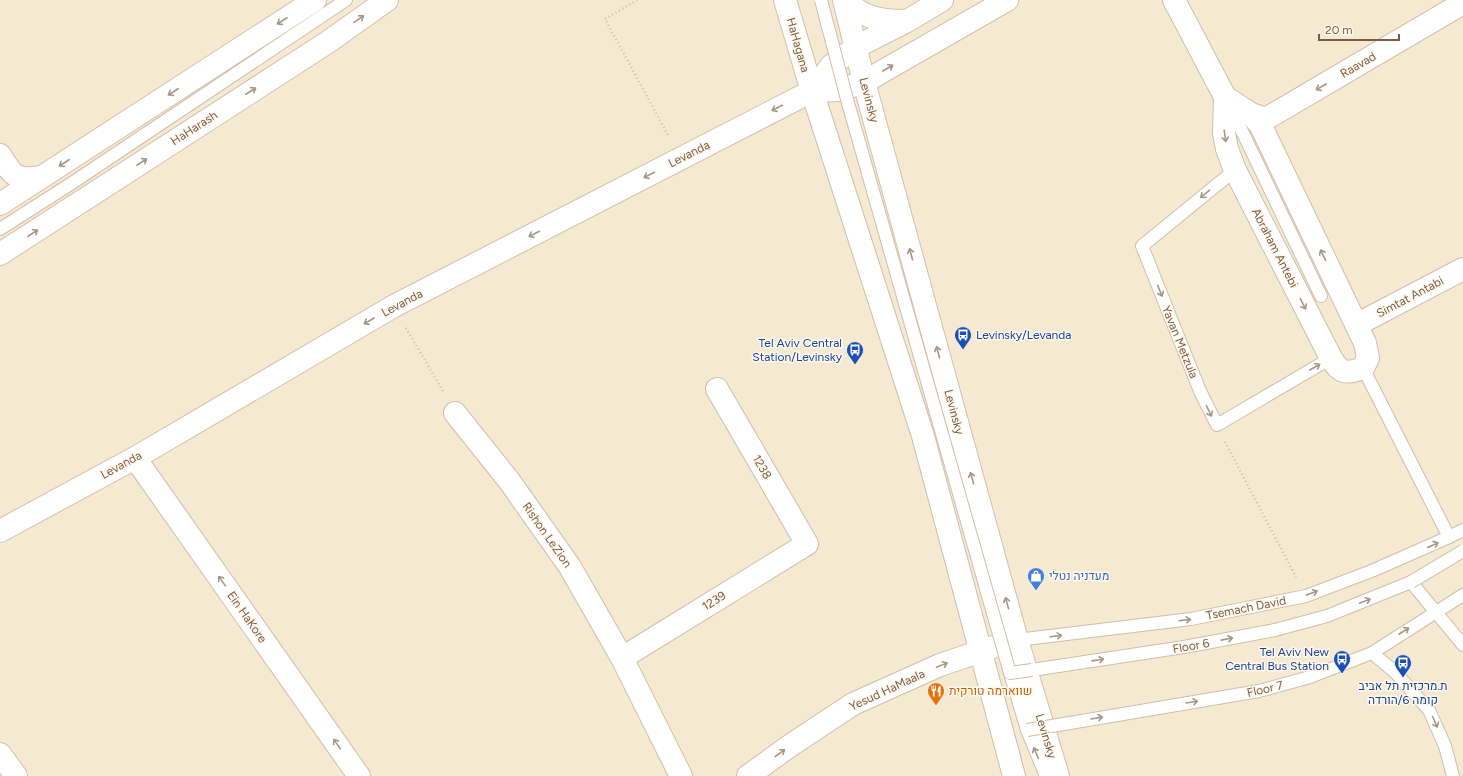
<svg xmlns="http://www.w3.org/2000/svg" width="1463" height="776" font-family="Figtree,Heebo,sans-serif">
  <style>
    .residential { fill: #f6e9d2 }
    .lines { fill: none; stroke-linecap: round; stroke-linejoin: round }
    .lane-casing { stroke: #d1bea9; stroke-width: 14 }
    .street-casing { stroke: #d1bea9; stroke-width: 24 }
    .secondary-casing { stroke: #d6c1a9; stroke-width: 24 }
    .path { stroke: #dbba9d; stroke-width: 2.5; stroke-dasharray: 1 3; stroke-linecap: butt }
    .lane { stroke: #fff; stroke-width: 12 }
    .street { stroke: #fff; stroke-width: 22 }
    .secondary { stroke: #fff; stroke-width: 22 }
    .lane-bridge-casing { stroke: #d1bea9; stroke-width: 14; stroke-linecap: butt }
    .lane-bridge { stroke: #fff; stroke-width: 12 }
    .oneway { stroke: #a89687 }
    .labels { text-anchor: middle; stroke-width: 3; stroke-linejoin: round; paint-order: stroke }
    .street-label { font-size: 12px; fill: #795d47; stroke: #fff9ed }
    .transit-label { font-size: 12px; fill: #164399; stroke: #fff9ed; text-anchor: end }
    .shop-label { font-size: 12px; fill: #366cbe; stroke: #fff9ed; text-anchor: start }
    .food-label { font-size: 12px; fill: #c56008; stroke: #fff9ed; text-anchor: start }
  </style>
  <rect width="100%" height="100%" fill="#fef6e5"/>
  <rect class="residential" x="0" y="0" width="1463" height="776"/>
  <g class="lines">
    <g class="lane-casing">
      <g id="lane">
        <path d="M 1229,104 L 1321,296"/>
        <path d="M 1235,170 L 1142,246 L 1200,391 L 1217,425 L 1331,358"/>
        <path d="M 0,229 L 72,183 L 346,0"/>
        <path d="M 1363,368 L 1449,537"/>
        <path d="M 1017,640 L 1191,619 L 1306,596 L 1374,570 L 1449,537 L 1463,530"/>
        <path d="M 1372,653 L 1395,672 L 1429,710 L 1445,746 L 1453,776"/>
        <path d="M 1032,670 L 1184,647 L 1275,630 L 1327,616 L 1411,582 L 1463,645"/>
        <path d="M 1010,673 L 1027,730 L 1046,776"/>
        <path d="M 1058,725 L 1259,691 L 1310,677 L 1372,653 L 1463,595"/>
      </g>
    </g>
    <g class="street-casing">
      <g id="street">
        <path d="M 1174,0 L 1225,97 L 1251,114 L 1261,126 L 1365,343 L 1368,358 L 1363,368 C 1347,374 1340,374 1331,358 L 1235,170 L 1227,149 L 1224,133 L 1225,97"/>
        <path d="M 812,91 L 923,436 L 1014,776"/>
        <path d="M 1251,114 L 1264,118 L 1269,117 L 1463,3"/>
        <path d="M 0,155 C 13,176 15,181 41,177"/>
        <path d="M 1356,325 L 1463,269"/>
        <path d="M 455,413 L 510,482 L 570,567 L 622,658 L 681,776"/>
        <path d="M 135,458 L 359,776"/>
        <path d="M 622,658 L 807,544 L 717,389"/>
        <path d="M 0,754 L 16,776"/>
        <path d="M 748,776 L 791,745 L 853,704 L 940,665 L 993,647"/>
      </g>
    </g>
    <g class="secondary-casing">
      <g id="secondary">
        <path d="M 785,0 L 812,91"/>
        <path d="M 844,0 L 864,82 L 921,291 L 1017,640 L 1058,776"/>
        <path d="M 847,0 C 861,19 884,21 906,21"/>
        <path d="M 812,91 L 840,90 L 864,82 L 1007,0"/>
        <path d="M 0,204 L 315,0"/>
        <path d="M 0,254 L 328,42 L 387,0"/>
        <path d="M 0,531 L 135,458 L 394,306 L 812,91 L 832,65 L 856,47 L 907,21 L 942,0"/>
      </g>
    </g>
    <g class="path">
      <path d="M 637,0 L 605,19 L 669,137"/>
      <path d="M 406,328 L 444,393"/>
      <path d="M 1225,442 L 1296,577"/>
    </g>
    <use href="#lane" class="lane"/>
    <use href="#street" class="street"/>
    <use href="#secondary" class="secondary"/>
    <g class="lane-bridge-casing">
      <g id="lane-bridge">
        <path d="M 821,0 L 848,103 L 1010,673 L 1032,670"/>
        <path d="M 1411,582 L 1463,551"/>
        <path d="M 1027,730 L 1058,725"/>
      </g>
    </g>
    <use href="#lane-bridge" class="lane-bridge"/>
  </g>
  <defs><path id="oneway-shaft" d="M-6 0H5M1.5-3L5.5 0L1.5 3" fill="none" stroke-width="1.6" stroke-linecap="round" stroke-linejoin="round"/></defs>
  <g class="oneway">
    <use href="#oneway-shaft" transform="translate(359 19) rotate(-35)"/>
    <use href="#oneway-shaft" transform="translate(282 21) rotate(147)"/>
    <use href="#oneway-shaft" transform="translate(888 68) rotate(-30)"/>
    <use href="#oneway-shaft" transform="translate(1321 87) rotate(150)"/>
    <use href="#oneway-shaft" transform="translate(251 91) rotate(-33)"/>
    <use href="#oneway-shaft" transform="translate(173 92) rotate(147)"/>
    <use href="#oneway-shaft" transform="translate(777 108) rotate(153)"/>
    <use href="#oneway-shaft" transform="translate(1225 136) rotate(82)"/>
    <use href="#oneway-shaft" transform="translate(142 162) rotate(-33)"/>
    <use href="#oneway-shaft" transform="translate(64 163) rotate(147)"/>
    <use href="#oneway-shaft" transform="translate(649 175) rotate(153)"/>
    <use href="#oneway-shaft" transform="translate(1205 194) rotate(140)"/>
    <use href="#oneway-shaft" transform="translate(33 233) rotate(-33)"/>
    <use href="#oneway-shaft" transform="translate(534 234) rotate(153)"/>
    <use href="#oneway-shaft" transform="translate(911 254) rotate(-105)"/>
    <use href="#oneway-shaft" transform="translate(1323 255) rotate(-116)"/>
    <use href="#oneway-shaft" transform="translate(1160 291) rotate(68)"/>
    <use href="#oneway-shaft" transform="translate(1303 304) rotate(63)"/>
    <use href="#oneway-shaft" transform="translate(369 321) rotate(150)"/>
    <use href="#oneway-shaft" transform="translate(938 352) rotate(-105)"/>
    <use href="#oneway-shaft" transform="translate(1315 367) rotate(-30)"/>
    <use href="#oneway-shaft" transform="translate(1209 411) rotate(64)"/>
    <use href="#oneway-shaft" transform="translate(972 478) rotate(-105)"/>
    <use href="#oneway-shaft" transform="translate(1433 545) rotate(-24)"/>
    <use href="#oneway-shaft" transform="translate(222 581) rotate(-125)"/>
    <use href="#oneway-shaft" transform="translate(1312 593) rotate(-20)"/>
    <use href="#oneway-shaft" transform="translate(1365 601) rotate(-22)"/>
    <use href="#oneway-shaft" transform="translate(1007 603) rotate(-105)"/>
    <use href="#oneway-shaft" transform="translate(1185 620) rotate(-7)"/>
    <use href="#oneway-shaft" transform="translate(1404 631) rotate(-33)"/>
    <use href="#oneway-shaft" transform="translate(1056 636) rotate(-7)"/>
    <use href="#oneway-shaft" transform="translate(1227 639) rotate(-11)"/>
    <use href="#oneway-shaft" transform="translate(1098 660) rotate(-8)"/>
    <use href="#oneway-shaft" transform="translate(942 665) rotate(-22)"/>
    <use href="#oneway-shaft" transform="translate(1192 702) rotate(-9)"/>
    <use href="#oneway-shaft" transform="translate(1097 718) rotate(-10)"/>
    <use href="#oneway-shaft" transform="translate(1435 722) rotate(66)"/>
    <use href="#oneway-shaft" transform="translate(337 744) rotate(-125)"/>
    <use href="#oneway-shaft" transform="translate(780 753) rotate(-36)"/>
    <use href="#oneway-shaft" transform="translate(1036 753) rotate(-113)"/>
  </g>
  <defs>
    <g id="bus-pin" transform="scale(0.9)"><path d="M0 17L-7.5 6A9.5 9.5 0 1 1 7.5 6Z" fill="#1a4fb4" stroke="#fff9ed"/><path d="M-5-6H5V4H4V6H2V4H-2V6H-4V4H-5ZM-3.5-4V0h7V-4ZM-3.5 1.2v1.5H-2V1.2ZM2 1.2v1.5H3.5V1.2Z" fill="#fff"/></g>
    <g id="shop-pin" transform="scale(0.9)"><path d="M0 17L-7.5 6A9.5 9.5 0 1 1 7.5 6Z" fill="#3f7fe0" stroke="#fff9ed"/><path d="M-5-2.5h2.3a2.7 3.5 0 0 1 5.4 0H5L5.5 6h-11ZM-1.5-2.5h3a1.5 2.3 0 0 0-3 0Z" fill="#fff"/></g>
    <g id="restaurant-pin" transform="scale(0.9)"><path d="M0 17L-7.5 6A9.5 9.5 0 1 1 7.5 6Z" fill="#e8710a" stroke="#fff9ed"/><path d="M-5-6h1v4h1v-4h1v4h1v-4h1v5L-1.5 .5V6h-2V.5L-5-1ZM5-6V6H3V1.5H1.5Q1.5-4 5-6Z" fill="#fff"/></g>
  </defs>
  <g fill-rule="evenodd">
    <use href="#bus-pin" x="963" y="335"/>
    <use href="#bus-pin" x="855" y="350"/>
    <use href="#shop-pin" x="1036" y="576"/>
    <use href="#bus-pin" x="1342" y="659"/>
    <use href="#bus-pin" x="1403" y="663"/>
    <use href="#restaurant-pin" x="936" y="691"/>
  </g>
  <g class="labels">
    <g class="street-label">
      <text transform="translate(798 45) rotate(74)" y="4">HaHagana</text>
      <text transform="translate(1358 65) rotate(-30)" y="4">Raavad</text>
      <text transform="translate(869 100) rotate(75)" y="4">Levinsky</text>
      <text transform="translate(194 128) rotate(-33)" y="4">HaHarash</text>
      <text transform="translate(689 154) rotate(-27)" y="4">Levanda</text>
      <text transform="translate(1275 248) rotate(63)" y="4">Abraham Antebi</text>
      <text transform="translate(1410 297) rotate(-28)" y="4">Simtat Antabi</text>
      <text transform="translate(402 303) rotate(-28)" y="4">Levanda</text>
      <text transform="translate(1180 342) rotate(68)" y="4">Yavan Metzula</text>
      <text transform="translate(954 412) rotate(75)" y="4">Levinsky</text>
      <text transform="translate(121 465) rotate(-29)" y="4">Levanda</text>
      <text transform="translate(762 467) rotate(60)" y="4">1238</text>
      <text transform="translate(547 535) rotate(55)" y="4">Rishon LeZion</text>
      <text transform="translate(714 601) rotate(-32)" y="4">1239</text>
      <text transform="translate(1246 608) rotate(-11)" y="4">Tsemach David</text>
      <text transform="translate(247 617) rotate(55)" y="4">Ein HaKore</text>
      <text transform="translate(1191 646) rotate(-10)" y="4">Floor 6</text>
      <text transform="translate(1265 689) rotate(-13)" y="4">Floor 7</text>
      <text transform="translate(887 690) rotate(-25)" y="4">Yesud HaMaala</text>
      <text transform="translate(1046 736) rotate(73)" y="4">Levinsky</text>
    </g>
    <g class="transit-label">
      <text x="976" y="339" text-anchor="start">Levinsky/Levanda</text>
      <text x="842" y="347">Tel Aviv Central<tspan x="842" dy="14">Station/Levinsky</tspan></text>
      <text x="1329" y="656">Tel Aviv New<tspan x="1329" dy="14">Central Bus Station</tspan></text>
      <text x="1403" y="690" text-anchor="middle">ת.מרכזית תל אביב<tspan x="1403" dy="14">קומה 6/הורדה</tspan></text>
    </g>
    <g class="shop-label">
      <text x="1049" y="580">מעדניה נטלי</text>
    </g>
    <g class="food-label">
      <text x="949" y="695">שווארמה טורקית</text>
    </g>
  </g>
  <path d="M1319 34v6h80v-6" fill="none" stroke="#795d47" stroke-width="2"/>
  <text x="1325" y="34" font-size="12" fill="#795d47" stroke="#fff9ed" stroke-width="3" paint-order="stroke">20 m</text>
</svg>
